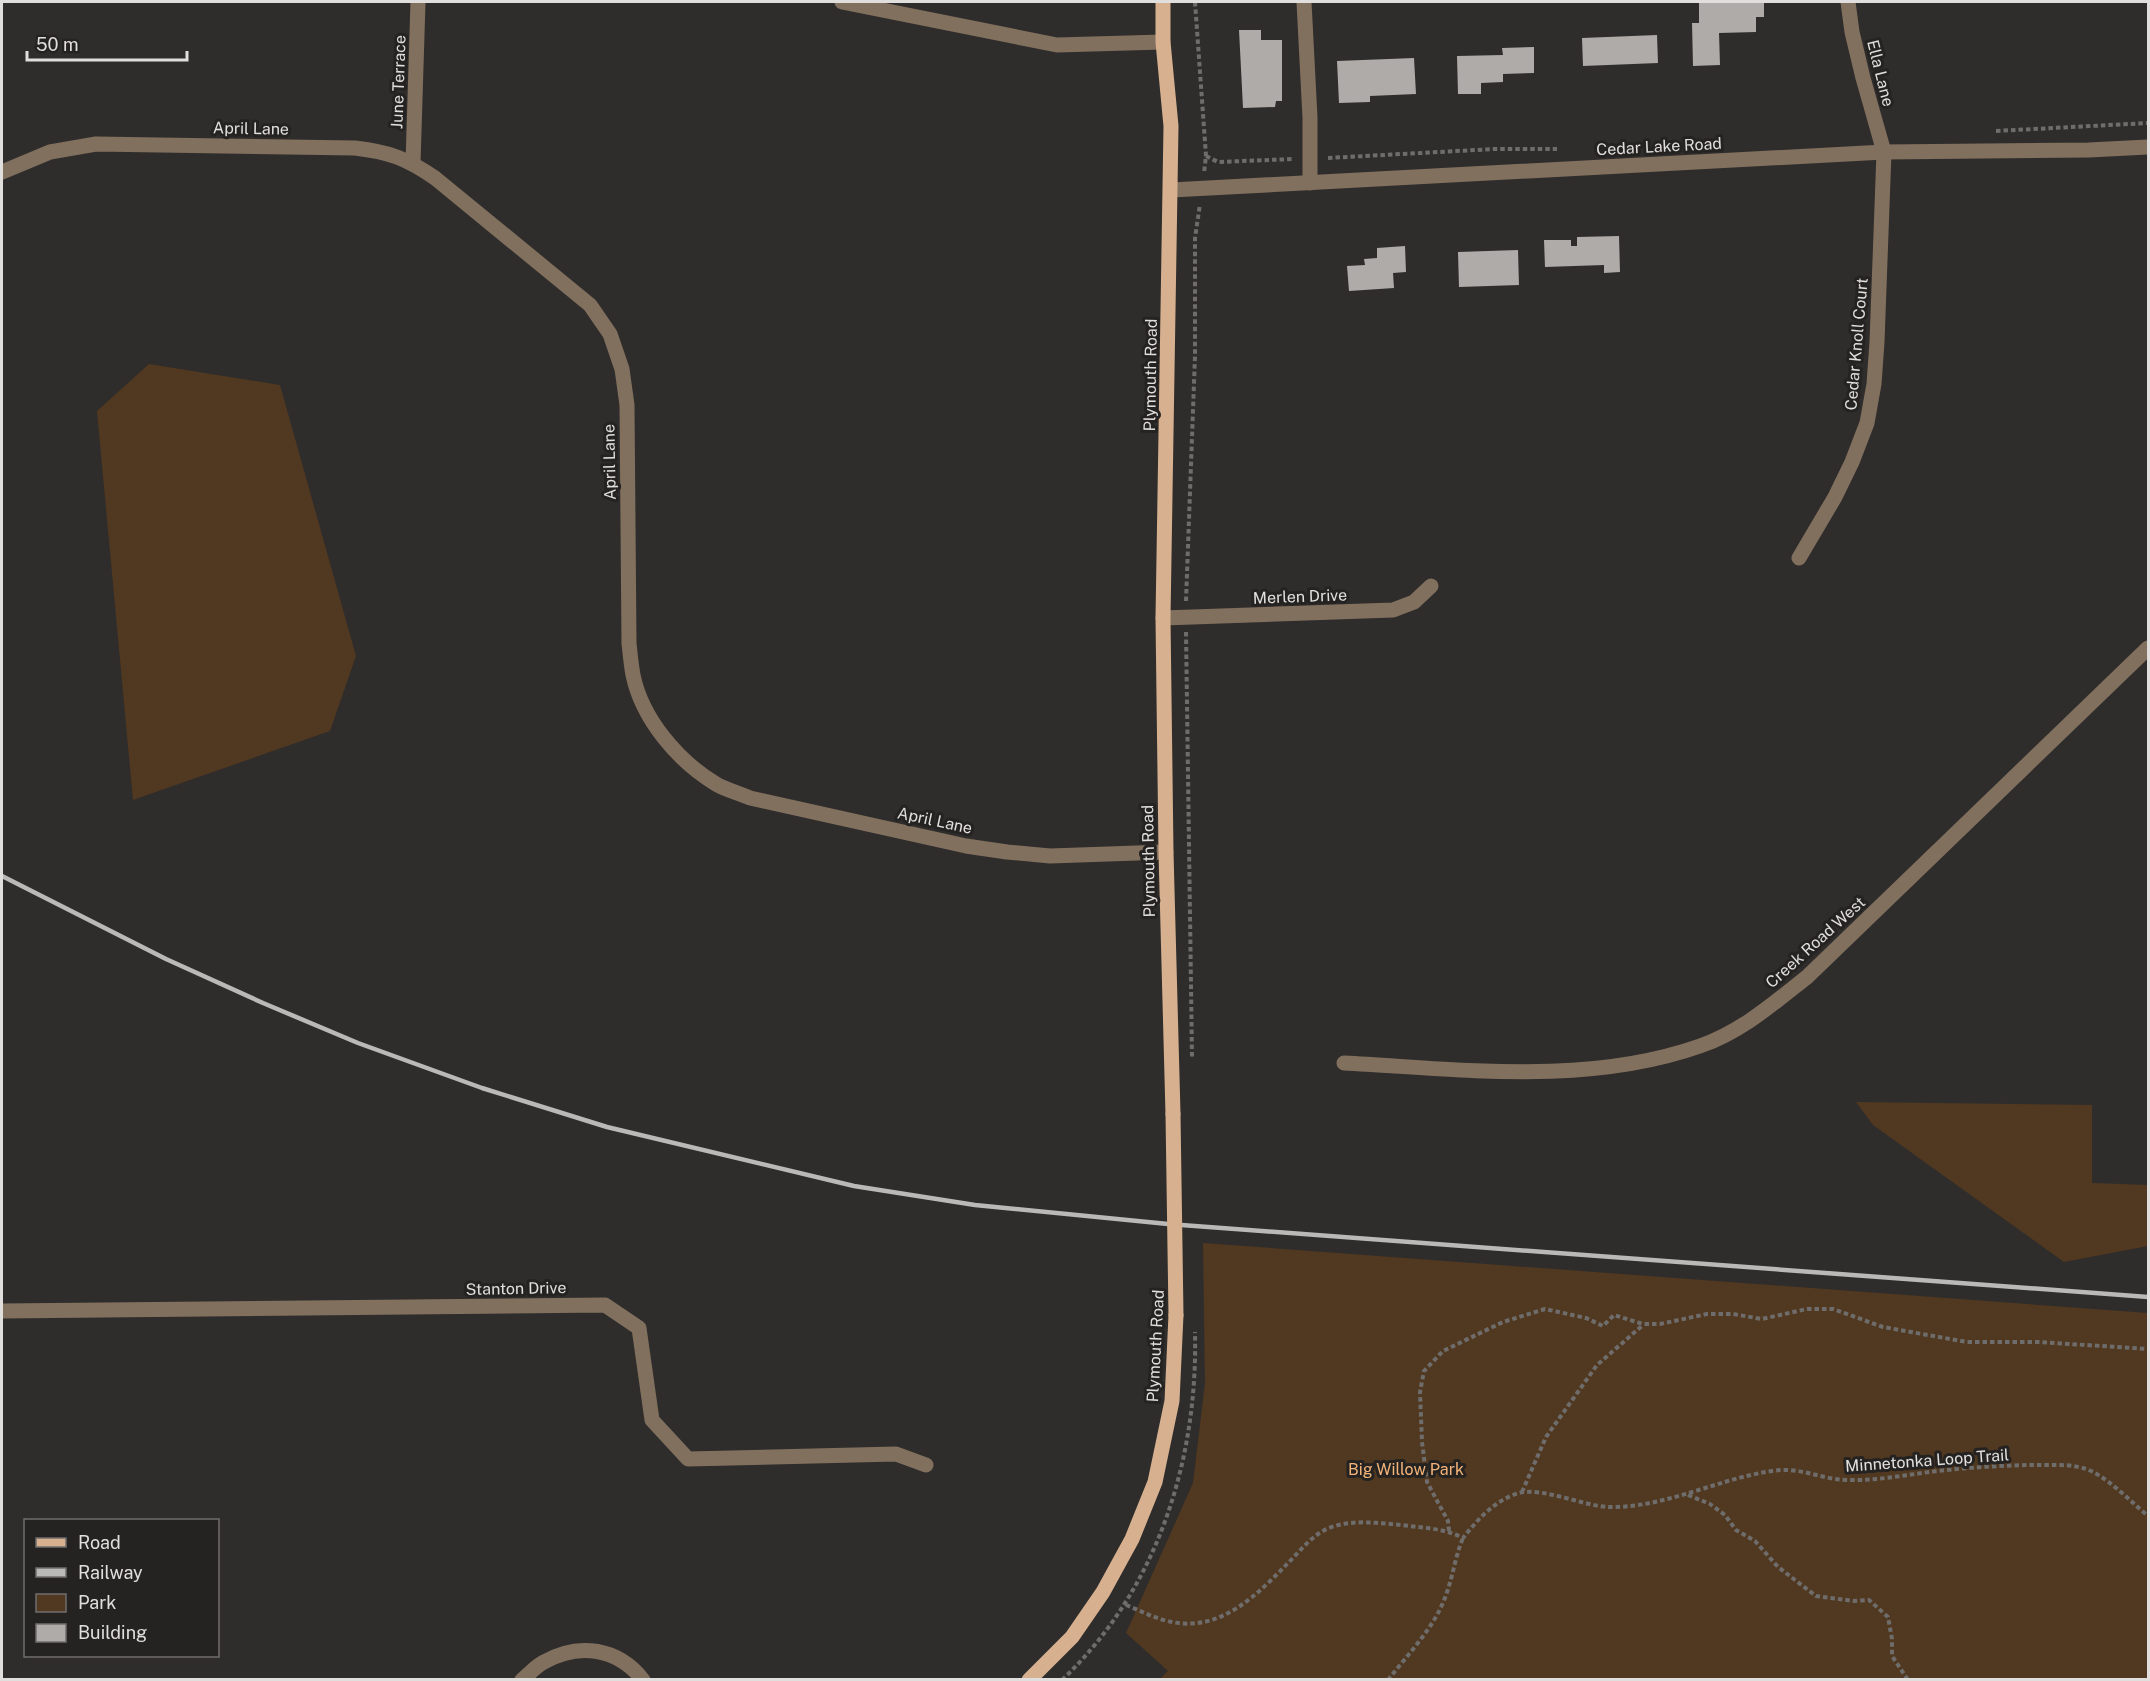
<svg xmlns="http://www.w3.org/2000/svg" width="2150" height="1681" font-family="'Public Sans',sans-serif">
  <style>
    .green { fill: #513820 }
    .building { fill: #aeaba8 }
    .lines { fill: none; stroke-linecap: round; stroke-linejoin: round }
    .path { stroke: #6f6d6b; stroke-width: 4; stroke-dasharray: 4.5 3; stroke-linecap: butt }
    .minor { stroke: #82705f; stroke-width: 15 }
    .major { stroke: #d7b18f; stroke-width: 15 }
    .rail { stroke: #bbb9b8; stroke-width: 4.5 }
    .major-bridge { stroke: #d7b18f; stroke-width: 15 }
    .labels { text-anchor: middle; stroke-width: 6; stroke-linejoin: round; paint-order: stroke }
    .street-label { font-size: 16px; fill: #e1dfde; stroke: #252321 }
    .park-label { font-size: 16px; fill: #f4b479; stroke: #252321 }
  </style>
  <rect width="100%" height="100%" fill="#2f2d2b"/>
  <g class="green">
    <path d="M 149,364 L 280,385 L 356,656 L 330,731 L 133,800 L 97,411 Z"/>
    <path d="M 1856,1102 L 2092,1105 L 2092,1183 L 2148,1185 L 2148,1246 L 2064,1262 L 1873,1125 Z"/>
    <path d="M 1203,1243 L 2148,1313 L 2148,1679 L 1160,1679 L 1168,1671 L 1126,1633 L 1193,1483 L 1205,1383 Z"/>
  </g>
  <g class="building">
    <path d="M 1699,2 L 1764,2 L 1764,17 L 1756,17 L 1756,32 L 1719,33 L 1720,65 L 1693,66 L 1692,23 L 1699,23 Z"/>
    <path d="M 1239,30 L 1261,30 L 1261,40 L 1282,40 L 1282,101 L 1276,101 L 1275,107 L 1243,108 Z"/>
    <path d="M 1657,35 L 1658,63 L 1583,66 L 1582,38 Z"/>
    <path d="M 1534,47 L 1534,73 L 1503,74 L 1503,82 L 1481,83 L 1481,94 L 1458,94 L 1457,56 L 1503,55 L 1502,48 Z"/>
    <path d="M 1414,58 L 1416,94 L 1370,96 L 1370,102 L 1339,103 L 1337,61 Z"/>
    <path d="M 1619,236 L 1620,272 L 1604,273 L 1604,265 L 1545,267 L 1544,240 L 1571,240 L 1571,246 L 1577,246 L 1577,237 Z"/>
    <path d="M 1405,246 L 1406,272 L 1393,273 L 1394,288 L 1349,291 L 1347,266 L 1365,265 L 1364,259 L 1377,258 L 1377,248 Z"/>
    <path d="M 1518,250 L 1519,285 L 1459,287 L 1458,252 Z"/>
  </g>
  <g class="lines">
    <g class="path">
      <path d="M 1195,2 L 1206,156 L 1204,173"/>
      <path d="M 1996,131 L 2148,123"/>
      <path d="M 1206,156 L 1218,162 L 1294,159"/>
      <path d="M 1328,158 L 1494,149 L 1557,149"/>
      <path d="M 1186,601 L 1195,356 L 1195,238 L 1200,204"/>
      <path d="M 1186,632 L 1192,1057"/>
      <path d="M 1522,1492 L 1546,1437 L 1597,1365 L 1643,1325"/>
      <path d="M 1688,1495 L 1710,1504 L 1725,1515 L 1736,1530 L 1755,1541 L 1778,1567 L 1816,1596 L 1854,1601 L 1869,1600 L 1888,1617 L 1892,1639 L 1892,1656 L 1908,1680"/>
      <path d="M 1449,1531 L 1448,1521 L 1427,1482 L 1422,1442 L 1420,1392 L 1424,1371 L 1443,1351 L 1503,1322 L 1545,1309 L 1586,1318 L 1603,1326 L 1614,1315 L 1643,1324 L 1660,1324 L 1707,1314 L 1733,1314 L 1762,1319 L 1807,1309 L 1833,1309 L 1883,1327 L 1967,1342 L 2039,1342 L 2148,1349"/>
      <path d="M 1126,1605 C 1141,1611 1156,1619 1172,1622 C 1221,1632 1258,1594 1288,1563 C 1301,1550 1312,1535 1329,1528 C 1352,1519 1378,1523 1402,1525 C 1423,1528 1444,1528 1463,1538 C 1478,1519 1495,1500 1519,1493 C 1543,1487 1583,1506 1609,1507 C 1665,1508 1717,1479 1772,1471 C 1800,1466 1822,1480 1848,1480 C 1881,1481 1914,1473 1947,1470 C 1977,1467 2008,1465 2038,1465 C 2053,1465 2068,1464 2083,1468 C 2105,1474 2131,1502 2148,1516"/>
      <path d="M 1062,1680 C 1157,1590 1198,1461 1195,1332"/>
      <path d="M 1388,1680 C 1408,1654 1435,1627 1446,1595 C 1453,1576 1455,1557 1463,1538"/>
    </g>
    <g class="minor">
      <path d="M 842,2 L 1057,45 L 1163,42"/>
      <path d="M 1304,2 L 1310,118 L 1310,183"/>
      <path d="M 413,163 L 418,2"/>
      <path d="M 2,172 L 50,152 L 96,144 L 355,148 C 389,152 406,158 435,178 L 590,305 L 610,334 L 622,369 L 627,405 L 629,643 C 630,653 631,664 633,675 C 642,719 678,761 716,784 C 726,790 739,793 750,798 L 966,846 L 1007,852 L 1050,856 L 1166,852"/>
      <path d="M 1171,190 L 1884,152 L 2089,150 L 2148,147"/>
      <path d="M 1799,558 L 1835,497 L 1852,462 L 1867,423 L 1874,384 L 1877,342 L 1884,152 L 1863,78 L 1852,32 L 1848,2"/>
      <path d="M 1163,618 L 1393,610 L 1414,602 L 1431,586"/>
      <path d="M 1344,1063 C 1461,1069 1586,1086 1700,1046 C 1741,1032 1774,1003 1807,977 L 2148,648"/>
      <path d="M 2,1311 L 605,1305 L 639,1328 L 652,1420 L 688,1459 L 896,1454 L 926,1465"/>
      <path d="M 522,1680 C 529,1674 536,1666 544,1662 C 579,1642 618,1648 643,1680"/>
    </g>
    <g class="major">
      <path d="M 1163,2 L 1163,42 L 1171,126 L 1163,618 L 1166,852 L 1173,1114"/>
      <path d="M 1029,1680 L 1072,1637 L 1103,1592 L 1132,1539 L 1155,1482 L 1172,1401 L 1176,1315"/>
    </g>
    <path class="rail" d="M 2,876 L 166,959 L 263,1003 L 358,1043 L 482,1088 L 607,1127 L 854,1186 L 975,1205 L 1168,1224 L 2148,1297"/>
    <path class="major-bridge" d="M 1173,1114 L 1176,1315"/>
  </g>
  <g class="labels">
    <g class="street-label">
      <text transform="translate(1881 73) rotate(76)" y="6">Ella Lane</text>
      <text transform="translate(398 82) rotate(-88)" y="6">June Terrace</text>
      <text transform="translate(251 128) rotate(1)" y="6">April Lane</text>
      <text transform="translate(1659 146) rotate(-3)" y="6">Cedar Lake Road</text>
      <text transform="translate(1856 344) rotate(-85)" y="6">Cedar Knoll Court</text>
      <text transform="translate(1150 375) rotate(-89)" y="6">Plymouth Road</text>
      <text transform="translate(609 462) rotate(-91)" y="6">April Lane</text>
      <text transform="translate(1300 596) rotate(-2)" y="6">Merlen Drive</text>
      <text transform="translate(935 820) rotate(12)" y="6">April Lane</text>
      <text transform="translate(1148 861) rotate(-91)" y="6">Plymouth Road</text>
      <text transform="translate(1815 942) rotate(-42)" y="6">Creek Road West</text>
      <text transform="translate(516 1288) rotate(-1)" y="6">Stanton Drive</text>
      <text transform="translate(1155 1346) rotate(-87)" y="6">Plymouth Road</text>
      <text transform="translate(1927 1460) rotate(-4)" y="6">Minnetonka Loop Trail</text>
    </g>
    <g class="park-label">
      <text x="1406" y="1475">Big Willow Park</text>
    </g>
  </g>
  <rect width="2150" height="1681" fill="none" stroke="#e1dfde" stroke-width="6"/>
  <rect x="24" y="1519" width="195" height="138" fill="#252321" stroke="#706e6d" stroke-width="1.5"/>
  <rect x="36" y="1538" width="30" height="9" fill="#d7b18f" stroke="#706e6d" stroke-width="1.5"/>
  <text x="78" y="1549" font-size="18" fill="#e1dfde">Road</text>
  <rect x="36" y="1568" width="30" height="9" fill="#bbb9b8" stroke="#706e6d" stroke-width="1.5"/>
  <text x="78" y="1579" font-size="18" fill="#e1dfde">Railway</text>
  <rect x="36" y="1594" width="30" height="18" fill="#513820" stroke="#706e6d" stroke-width="1.5"/>
  <text x="78" y="1609" font-size="18" fill="#e1dfde">Park</text>
  <rect x="36" y="1624" width="30" height="18" fill="#aeaba8" stroke="#706e6d" stroke-width="1.5"/>
  <text x="78" y="1639" font-size="18" fill="#e1dfde">Building</text>
  <path d="M27 51v9h160v-9" fill="none" stroke="#e1dfde" stroke-width="3"/>
  <text x="36" y="51" font-size="18" fill="#e1dfde" stroke="#252321" stroke-width="4.5" paint-order="stroke">50 m</text>
</svg>
